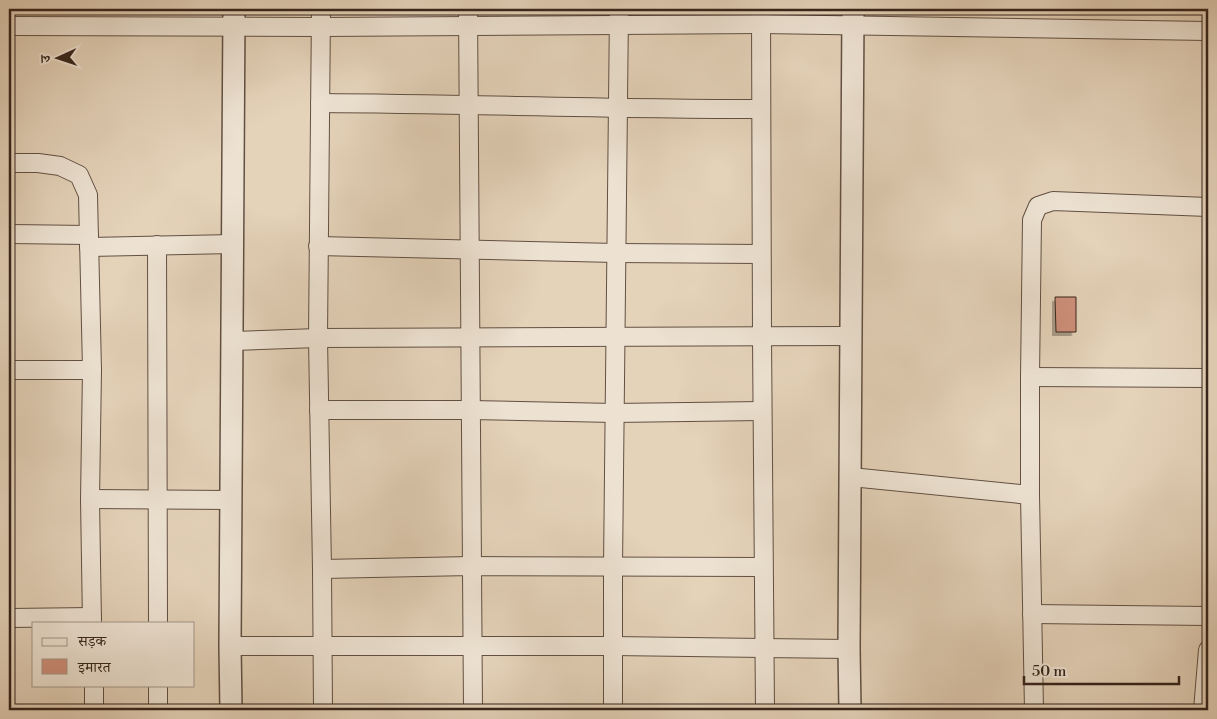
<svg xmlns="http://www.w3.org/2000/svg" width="1217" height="719" font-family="'Libre Bodoni','Noto Serif Devanagari',serif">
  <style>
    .building { fill: #cf907b; stroke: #37251c; filter: url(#shadow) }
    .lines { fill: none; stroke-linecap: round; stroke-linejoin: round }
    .minor-casing { stroke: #625043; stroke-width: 20 }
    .tertiary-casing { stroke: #625043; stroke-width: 24 }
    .minor { stroke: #ede2d2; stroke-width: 18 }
    .tertiary { stroke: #ede2d2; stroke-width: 21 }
  </style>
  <defs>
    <filter id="shadow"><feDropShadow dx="-4.5" dy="4.5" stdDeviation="0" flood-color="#0004"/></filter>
  </defs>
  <rect width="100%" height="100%" fill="#e4d2b9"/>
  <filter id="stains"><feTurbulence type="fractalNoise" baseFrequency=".004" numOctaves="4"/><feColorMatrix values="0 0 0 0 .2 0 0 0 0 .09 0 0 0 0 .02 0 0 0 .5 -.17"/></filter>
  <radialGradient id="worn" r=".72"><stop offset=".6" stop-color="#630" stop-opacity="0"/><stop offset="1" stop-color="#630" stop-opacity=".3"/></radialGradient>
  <path class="building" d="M 1055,297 L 1076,297 L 1076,332 L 1056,332 Z"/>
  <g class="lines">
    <g class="minor-casing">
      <g id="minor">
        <path d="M 321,9 L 318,338 L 322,569 L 323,710"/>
        <path d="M 468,9 L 473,710"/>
        <path d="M 761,9 L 762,338 L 765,710"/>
        <path d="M 9,26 L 321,27 L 761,24 L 1208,31"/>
        <path d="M 320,103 C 467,104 614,109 761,109"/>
        <path d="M 9,163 L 38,163 L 60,166 L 79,175 L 88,195 L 92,370 L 90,499 L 92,623"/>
        <path d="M 9,234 L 89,235"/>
        <path d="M 157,245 L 158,623"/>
        <path d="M 318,246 L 616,253 L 761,254"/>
        <path d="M 89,247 L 233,244"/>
        <path d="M 233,341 L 318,338 L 850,336"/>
        <path d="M 9,370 L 92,370"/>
        <path d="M 1030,377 L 1208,378"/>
        <path d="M 319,410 L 470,410 L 614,413 L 762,411"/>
        <path d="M 851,477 L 1030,495 L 1030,377 L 1032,220 L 1038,206 L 1053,201 L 1208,207"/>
        <path d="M 1030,495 L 1034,710"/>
        <path d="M 90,499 L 231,500"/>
        <path d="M 322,569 L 471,566 L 763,567"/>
        <path d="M 1032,614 L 1208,616"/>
        <path d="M 9,618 L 92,617"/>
        <path d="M 230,646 L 613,646 L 849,649"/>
        <path d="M 94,685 L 94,710"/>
        <path d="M 158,685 L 158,710"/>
        <path d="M 613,710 L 613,567 L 619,9"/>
        <path d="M 1203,710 L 1208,650"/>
      </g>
    </g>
    <g class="tertiary-casing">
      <g id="tertiary">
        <path d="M 231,710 L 230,646 L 234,9"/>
        <path d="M 850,710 L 849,649 L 853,9"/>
      </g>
    </g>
    <use href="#minor" class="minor"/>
    <use href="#tertiary" class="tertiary"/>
  </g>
  <rect width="1217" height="719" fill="none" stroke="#e4d2b9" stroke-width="30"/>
  <rect x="10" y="10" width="1197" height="699" fill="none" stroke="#37251c" stroke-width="2.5"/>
  <rect x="15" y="15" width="1187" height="689" fill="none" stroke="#37251c"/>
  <rect x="32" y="622" width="162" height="65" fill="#ede2d2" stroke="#a49689"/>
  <rect x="42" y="638" width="25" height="8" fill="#ede2d2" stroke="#a49689"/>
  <text x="78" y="646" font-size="15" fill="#37251c">सड़क</text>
  <rect x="42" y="659" width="25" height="15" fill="#cf907b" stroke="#a49689"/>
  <text x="78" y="672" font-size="15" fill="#37251c">इमारत</text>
  <g transform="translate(58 58) rotate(267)" stroke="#ede2d2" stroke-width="4" paint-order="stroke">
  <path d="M0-4L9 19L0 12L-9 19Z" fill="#37251c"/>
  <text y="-8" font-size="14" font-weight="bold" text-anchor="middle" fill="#37251c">उ</text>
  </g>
  <path d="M1024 676v8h155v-8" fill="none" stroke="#37251c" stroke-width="2.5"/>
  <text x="1032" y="676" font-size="15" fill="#37251c" stroke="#ede2d2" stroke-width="4" paint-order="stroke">50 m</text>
  <rect width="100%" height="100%" filter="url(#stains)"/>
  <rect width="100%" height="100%" fill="url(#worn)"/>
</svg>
